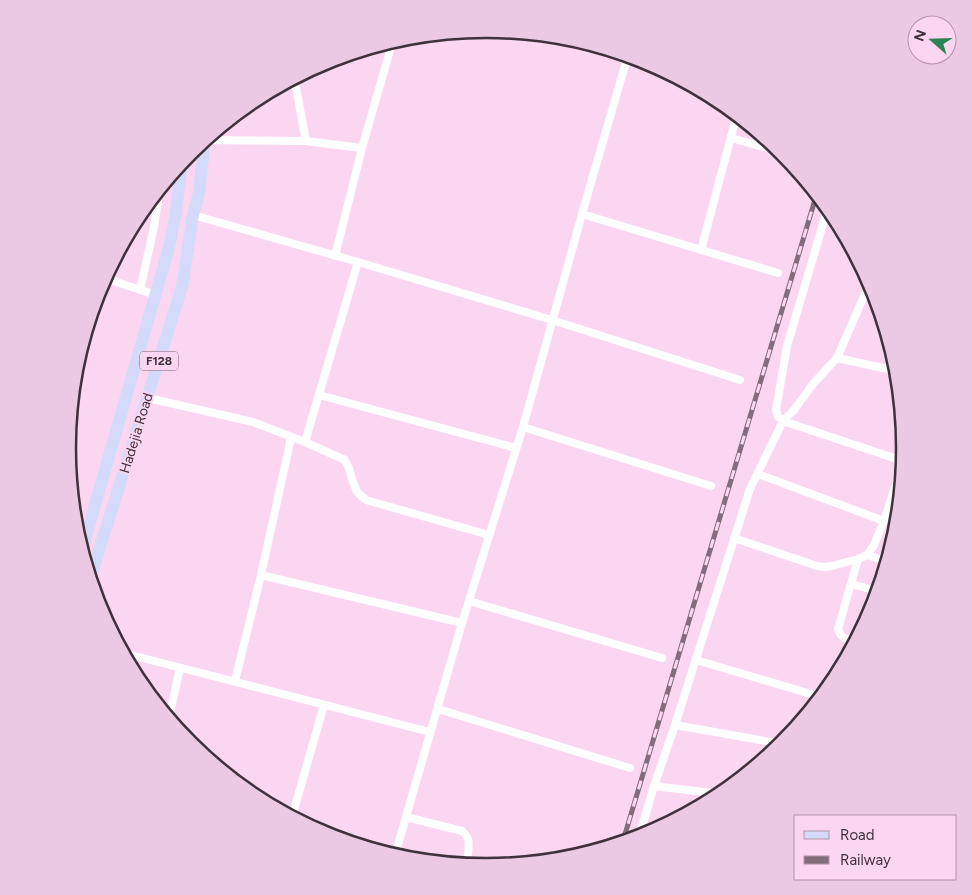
<svg xmlns="http://www.w3.org/2000/svg" width="972" height="895" font-family="Figtree,sans-serif">
  <style>
    .lines { fill: none; stroke-linecap: round; stroke-linejoin: round }
    .lane { stroke: #fff; stroke-width: 4 }
    .street { stroke: #fff; stroke-width: 8 }
    .primary { stroke: #d4daf9; stroke-width: 12 }
    .rail-casing { stroke: #836c7c; stroke-width: 5 }
    .rail { stroke: #fbd6f0; stroke-width: 3; stroke-dasharray: 9; stroke-linecap: butt }
    .labels { text-anchor: middle; stroke-width: 4; stroke-linejoin: round; paint-order: stroke }
    .shield { fill: #fbd6f0; stroke: #786372; stroke-width: 1 }
    .shield-label { font-size: 12px; font-weight: bold; fill: #40323c }
    .street-label { font-size: 14px; fill: #40323c; stroke: #fbd6f0 }
    .rim { fill: none; stroke: #40323c; stroke-width: 2.5 }
  </style>
  <rect width="100%" height="100%" fill="#fbd6f0"/>
  <g class="lines">
    <path class="lane" d="M 889,501 L 899,504"/>
    <g class="street">
      <path d="M 534,33 L 628,56"/>
      <path d="M 294,77 L 306,141"/>
      <path d="M 731,138 L 782,152"/>
      <path d="M 205,140 L 306,141 L 362,148"/>
      <path d="M 828,207 L 787,346 L 776,410 L 778,417 L 783,421 L 903,461"/>
      <path d="M 582,214 L 778,273"/>
      <path d="M 193,215 L 358,262 L 552,320 L 740,380"/>
      <path d="M 701,250 L 737,114"/>
      <path d="M 335,256 L 362,148 L 393,40"/>
      <path d="M 104,278 L 156,295"/>
      <path d="M 140,290 L 154,227 L 160,187"/>
      <path d="M 837,358 L 897,371"/>
      <path d="M 319,395 L 516,448"/>
      <path d="M 148,398 L 253,422 L 305,442 L 345,460 L 349,468 L 352,479 L 357,492 L 366,500 L 489,535"/>
      <path d="M 523,427 L 711,486"/>
      <path d="M 305,442 L 358,262"/>
      <path d="M 758,474 L 884,521"/>
      <path d="M 734,538 L 817,566 L 825,567 L 832,566 L 858,559 L 867,555 L 874,545 L 884,521 L 904,459"/>
      <path d="M 867,555 L 887,561"/>
      <path d="M 261,575 L 462,623"/>
      <path d="M 851,584 L 878,591"/>
      <path d="M 469,601 L 662,658"/>
      <path d="M 854,642 C 847,639 840,638 838,629 L 858,559"/>
      <path d="M 123,653 L 430,732"/>
      <path d="M 696,660 L 821,697"/>
      <path d="M 235,681 L 261,575 L 291,438"/>
      <path d="M 438,709 L 630,768"/>
      <path d="M 169,718 L 180,668"/>
      <path d="M 675,725 L 782,744"/>
      <path d="M 654,786 L 720,794"/>
      <path d="M 292,817 L 324,705"/>
      <path d="M 406,817 L 462,831 C 474,841 466,851 468,864"/>
      <path d="M 639,837 L 654,786 L 675,725 L 750,489 L 783,421 L 794,410 L 813,384 L 837,358 L 870,282"/>
      <path d="M 395,855 L 462,623 L 523,427 L 582,214 L 628,55"/>
    </g>
    <g class="primary">
      <path d="M 82,550 L 168,251 L 175,218 L 182,161"/>
      <path d="M 90,579 L 182,287 L 193,215 L 199,193 L 205,139"/>
    </g>
    <g class="rail-casing">
      <path id="rail" d="M 623,841 L 817,193"/>
    </g>
    <use href="#rail" class="rail"/>
  </g>
  <g class="labels">
    <rect class="shield" x="140" y="351.5" width="38" height="19" rx="4"/>
    <g class="shield-label">
      <text x="159" y="365">F128</text>
    </g>
    <g class="street-label">
      <text transform="translate(136 433) rotate(-73)" y="5">Hadejia Road</text>
    </g>
  </g>
  <path d="M0 0H972V895H0ZM76 448a410 410 0 1 1 820 0a410 410 0 1 1-820 0Z" fill="#ecc9e2" fill-rule="evenodd"/>
  <path class="rim" d="M76 448a410 410 0 1 1 820 0a410 410 0 1 1-820 0Z"/>
  <rect x="794" y="815" width="162" height="65" fill="#fbd6f0" stroke="#b094a8"/>
  <rect x="804" y="831" width="25" height="8" fill="#d4daf9" stroke="#b094a8"/>
  <text x="840" y="840" font-size="15" fill="#40323c">Road</text>
  <rect x="804" y="856" width="25" height="8" fill="#836c7c" stroke="#b094a8"/>
  <text x="840" y="865" font-size="15" fill="#40323c">Railway</text>
  <g transform="translate(932 40) rotate(290)"><circle r="24" fill="#fbd6f0" stroke="#b094a8"/>
  <path d="M0-4L9 19L0 12L-9 19Z" fill="#2e8356"/>
  <text y="-8" font-size="14" font-weight="bold" text-anchor="middle" fill="#40323c">N</text>
  </g>
</svg>
